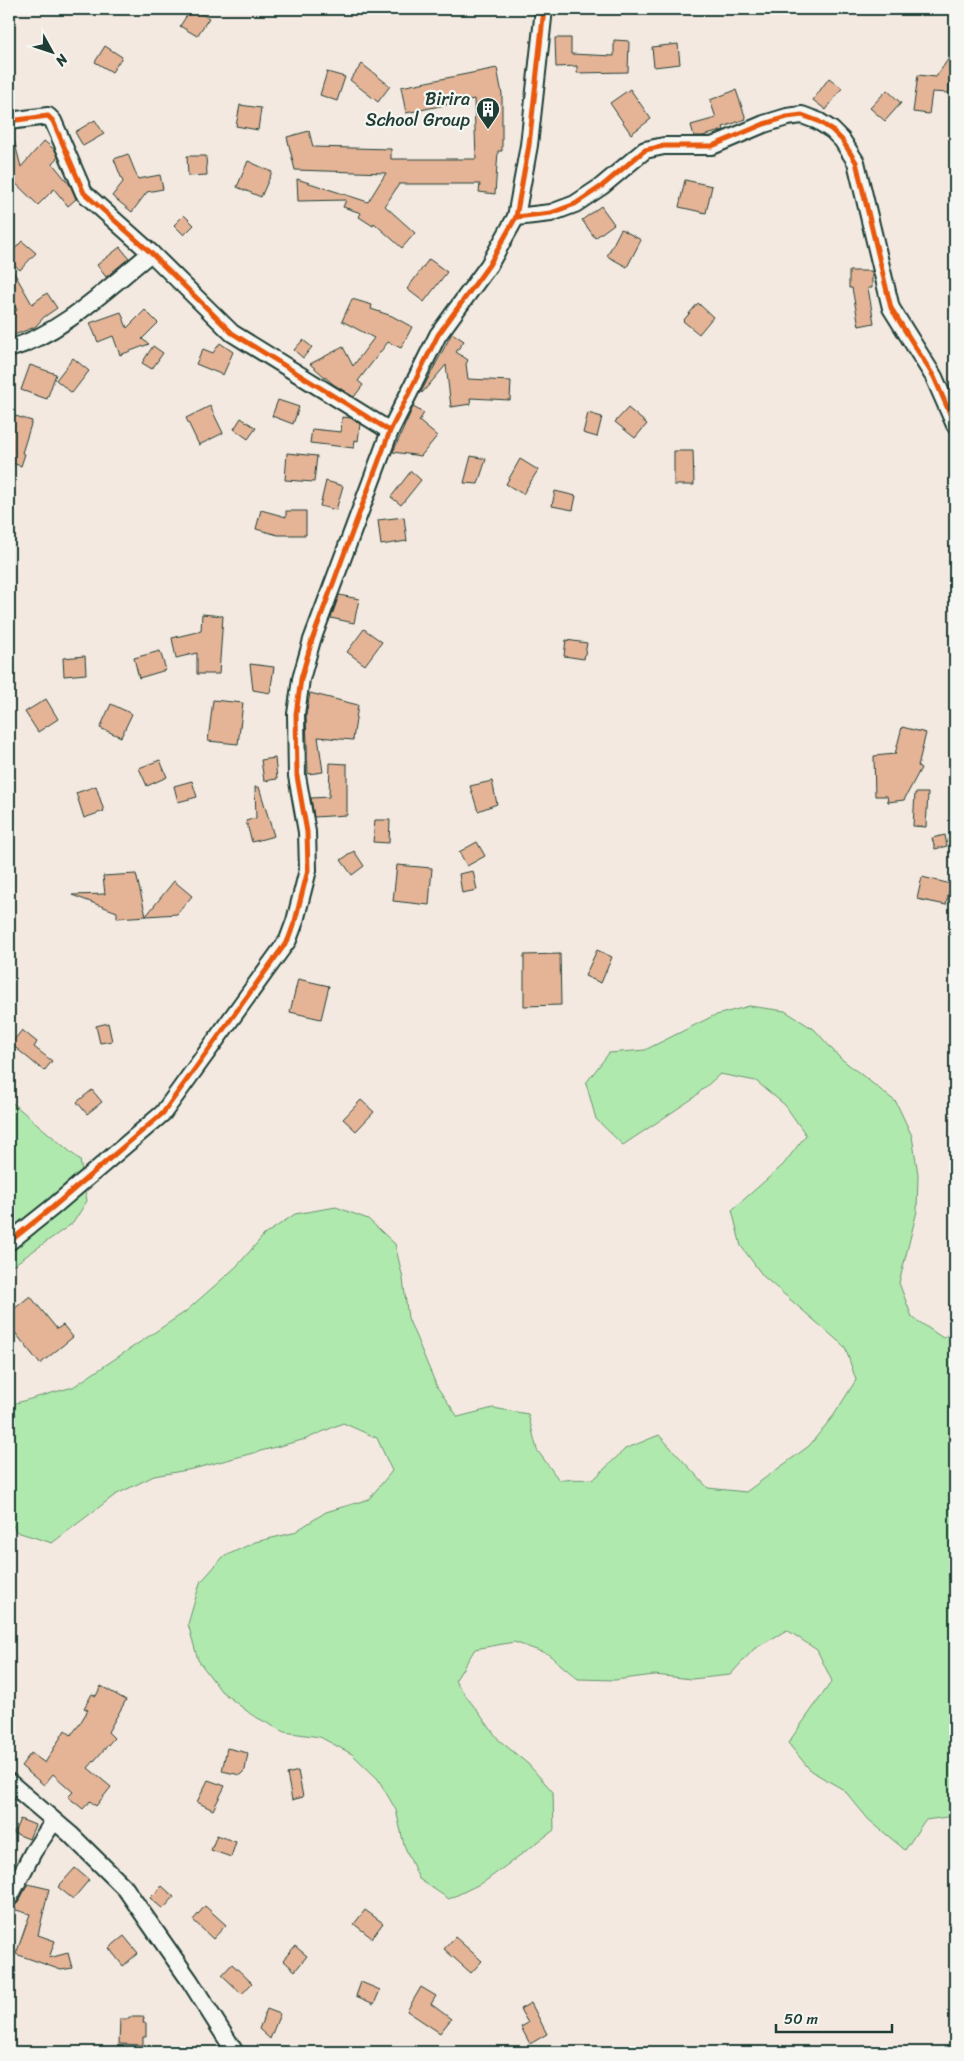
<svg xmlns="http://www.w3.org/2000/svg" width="964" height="2061" font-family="Sriracha,sans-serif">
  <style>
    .green { fill: #b0e9ad; stroke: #689370 }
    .building { fill: #e5b497; stroke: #1f3d34 }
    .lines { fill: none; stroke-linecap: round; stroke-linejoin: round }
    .minor-casing { stroke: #1f3d34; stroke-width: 20 }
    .minor { stroke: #f6f6f2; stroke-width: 16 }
    .cycleway-casing { stroke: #f6f6f2; stroke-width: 8 }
    .cycleway { stroke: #e8590c; stroke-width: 5 }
    .labels { text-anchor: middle; stroke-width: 4.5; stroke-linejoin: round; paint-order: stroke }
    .poi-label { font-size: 18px; fill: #1f3d34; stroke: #f6f6f2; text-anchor: end }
  </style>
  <rect width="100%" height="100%" fill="#f3e9e0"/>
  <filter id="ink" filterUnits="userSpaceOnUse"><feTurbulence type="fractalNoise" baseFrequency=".02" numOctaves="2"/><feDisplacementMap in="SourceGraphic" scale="10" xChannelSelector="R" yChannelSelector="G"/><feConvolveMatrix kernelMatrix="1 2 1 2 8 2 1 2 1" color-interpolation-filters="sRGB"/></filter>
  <g filter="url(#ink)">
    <g class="green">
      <path d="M 749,1006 L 785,1011 L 815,1030 L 839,1057 L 896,1102 L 912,1136 L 918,1174 L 917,1211 L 899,1283 L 912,1317 L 943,1338 L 955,1329 L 955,1568 L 950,1574 L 955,1584 L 955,1816 L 925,1820 L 905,1850 L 869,1820 L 844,1790 L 811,1771 L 788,1743 L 832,1681 L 817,1650 L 787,1630 L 754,1649 L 730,1675 L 692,1679 L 654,1675 L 615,1680 L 578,1679 L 548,1654 L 514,1642 L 475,1649 L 455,1681 L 499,1740 L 528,1764 L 553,1792 L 554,1830 L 484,1882 L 449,1899 L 419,1879 L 404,1845 L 396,1810 L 378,1779 L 352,1754 L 320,1737 L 284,1732 L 252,1715 L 221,1691 L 198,1660 L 188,1624 L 200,1583 L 223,1557 L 255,1542 L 293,1533 L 326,1512 L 369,1499 L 392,1471 L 377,1438 L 343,1423 L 306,1439 L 193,1469 L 154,1476 L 115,1495 L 52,1543 L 17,1532 L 9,1520 L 9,1405 L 73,1387 L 185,1312 L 237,1266 L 264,1235 L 295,1214 L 336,1207 L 368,1219 L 395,1244 L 403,1279 L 408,1318 L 437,1387 L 458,1417 L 493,1408 L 528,1414 L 537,1450 L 559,1480 L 594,1479 L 625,1449 L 659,1435 L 708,1488 L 746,1492 L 809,1446 L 834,1415 L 856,1380 L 845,1347 L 763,1276 L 741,1246 L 732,1210 L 783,1165 L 806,1135 L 785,1105 L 756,1081 L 720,1074 L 692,1099 L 623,1145 L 596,1119 L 586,1083 L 609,1053 L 645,1050 L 713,1016 Z"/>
      <path d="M 9,1100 L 80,1160 L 87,1201 L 73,1223 L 9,1268 Z"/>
    </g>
    <g class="building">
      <path d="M 191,9 L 209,18 L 197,36 L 180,26 Z"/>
      <path d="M 555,38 L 571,38 L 571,54 L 614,56 L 614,40 L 629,41 L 628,72 L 577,73 L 577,66 L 556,67 Z"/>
      <path d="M 678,44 L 680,64 L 654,67 L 652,47 Z"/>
      <path d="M 105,46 L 122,57 L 112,72 L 95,62 Z"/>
      <path d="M 951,55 L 949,93 L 932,92 L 929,114 L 913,112 L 918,75 L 936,77 Z"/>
      <path d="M 362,64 L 390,86 L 378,102 L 350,80 Z"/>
      <path d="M 497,68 L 502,94 L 502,151 L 498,151 L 495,194 L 479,192 L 480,184 L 399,184 L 385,206 L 415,233 L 402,248 L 374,223 L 373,226 L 359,217 L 361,213 L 343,207 L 346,200 L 298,201 L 297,179 L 368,202 L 386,173 L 295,170 L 287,137 L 309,131 L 313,147 L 391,149 L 391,159 L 476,159 L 474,99 L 406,113 L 401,87 Z"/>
      <path d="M 327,72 L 345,77 L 337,101 L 320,95 Z"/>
      <path d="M 829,78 L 842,88 L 826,110 L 813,100 Z"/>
      <path d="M 630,89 L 651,119 L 631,134 L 610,103 Z"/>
      <path d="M 736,90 L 746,119 L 723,127 L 724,130 L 703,136 L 694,136 L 691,125 L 716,118 L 710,100 Z"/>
      <path d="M 887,90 L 901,103 L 885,121 L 870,108 Z"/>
      <path d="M 240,105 L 261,108 L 258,130 L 236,126 Z"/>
      <path d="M 95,120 L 104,134 L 83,146 L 75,132 Z"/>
      <path d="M 9,136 L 13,136 L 21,167 L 44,141 L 55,150 L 58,157 L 52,163 L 70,185 L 76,199 L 68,206 L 54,189 L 38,205 L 9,177 Z"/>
      <path d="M 128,154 L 138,179 L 160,175 L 163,189 L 147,192 L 132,212 L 112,196 L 123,182 L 114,159 Z"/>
      <path d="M 187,156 L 206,156 L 207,175 L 188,176 Z"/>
      <path d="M 248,161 L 272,172 L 261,197 L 237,187 Z"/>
      <path d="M 685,180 L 712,186 L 706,213 L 679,207 Z"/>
      <path d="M 601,206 L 614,224 L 595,238 L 582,220 Z"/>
      <path d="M 184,215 L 194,225 L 184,235 L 174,225 Z"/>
      <path d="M 621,229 L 641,240 L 627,267 L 607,256 Z"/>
      <path d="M 22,241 L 36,253 L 20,270 L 9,260 L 9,255 Z"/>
      <path d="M 120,247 L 129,258 L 106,277 L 97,265 Z"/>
      <path d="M 429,259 L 447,272 L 424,302 L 407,289 Z"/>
      <path d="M 9,264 L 32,304 L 47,293 L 57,308 L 44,317 L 35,327 L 9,337 L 9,319 L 17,310 L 9,295 Z"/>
      <path d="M 849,271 L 872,271 L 872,288 L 868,288 L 874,323 L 859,326 L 852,288 L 849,288 Z"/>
      <path d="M 352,299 L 372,305 L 371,309 L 392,316 L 412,327 L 401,348 L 388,342 L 358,381 L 363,385 L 354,397 L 333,384 L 310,364 L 343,347 L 353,366 L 374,338 L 342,321 Z"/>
      <path d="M 698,303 L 713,317 L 699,334 L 683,321 Z"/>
      <path d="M 145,310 L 158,323 L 142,339 L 149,344 L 120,355 L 113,336 L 98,342 L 90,323 L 121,312 L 127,328 Z"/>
      <path d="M 452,333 L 464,341 L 456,352 L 468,360 L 466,364 L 468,379 L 511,381 L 510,400 L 470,398 L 471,404 L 451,407 L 446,365 L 422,393 L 421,392 Z"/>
      <path d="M 303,340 L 312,347 L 303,358 L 294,350 Z"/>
      <path d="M 220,343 L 233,352 L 223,375 L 196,364 L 203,349 L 213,353 Z"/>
      <path d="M 153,346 L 163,353 L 152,369 L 142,363 Z"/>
      <path d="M 73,358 L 89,371 L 72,393 L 56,380 Z"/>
      <path d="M 30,365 L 56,374 L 47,399 L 21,390 Z"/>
      <path d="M 278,400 L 299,407 L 293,424 L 272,416 Z"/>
      <path d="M 210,406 L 223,433 L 199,445 L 186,418 Z"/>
      <path d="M 413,407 L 424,413 L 419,421 L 437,436 L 421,456 L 393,452 Z"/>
      <path d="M 628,408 L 647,424 L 635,438 L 615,422 Z"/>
      <path d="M 588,413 L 602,417 L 597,437 L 583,433 Z"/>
      <path d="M 9,414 L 32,421 L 22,453 L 25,454 L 21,466 L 9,462 Z"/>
      <path d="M 342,417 L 351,418 L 360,424 L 358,441 L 355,440 L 354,448 L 310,443 L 312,429 L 341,432 Z"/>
      <path d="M 241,418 L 256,428 L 248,439 L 234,429 Z"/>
      <path d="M 674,451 L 693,451 L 694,485 L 674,485 Z"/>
      <path d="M 287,453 L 317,456 L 314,482 L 285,480 Z"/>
      <path d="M 471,456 L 486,459 L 478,484 L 464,483 Z"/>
      <path d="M 520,459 L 538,470 L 523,494 L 506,484 Z"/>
      <path d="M 411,471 L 421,480 L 401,505 L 391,497 Z"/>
      <path d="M 326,481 L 343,486 L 336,510 L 320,506 Z"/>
      <path d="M 555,491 L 576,496 L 573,510 L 552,506 Z"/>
      <path d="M 261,510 L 286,517 L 286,511 L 306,511 L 306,535 L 278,535 L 256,529 Z"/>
      <path d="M 404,517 L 407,541 L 381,545 L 378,520 Z"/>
      <path d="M 339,595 L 359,599 L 354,623 L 331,618 Z"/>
      <path d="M 202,614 L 223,616 L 219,674 L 197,674 L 197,653 L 176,658 L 172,638 L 201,631 Z"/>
      <path d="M 364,629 L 382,642 L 365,665 L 347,652 Z"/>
      <path d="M 566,640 L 587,643 L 584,659 L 564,656 Z"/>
      <path d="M 160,651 L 166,670 L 139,678 L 134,658 Z"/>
      <path d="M 85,656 L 86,674 L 64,676 L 63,658 Z"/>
      <path d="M 250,664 L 274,667 L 270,693 L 253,690 Z"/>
      <path d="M 310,693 L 358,705 L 353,740 L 318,737 L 323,772 L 308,774 L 306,715 Z"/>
      <path d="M 46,699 L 58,719 L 38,732 L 25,712 Z"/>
      <path d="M 213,700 L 243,703 L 238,744 L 208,741 Z"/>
      <path d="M 111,704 L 132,714 L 121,737 L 100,728 Z"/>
      <path d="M 902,727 L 926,733 L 918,766 L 921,768 L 904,800 L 888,802 L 887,796 L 875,796 L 874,756 L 895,754 Z"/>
      <path d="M 275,758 L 277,779 L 264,781 L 261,760 Z"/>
      <path d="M 160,760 L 167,777 L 147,786 L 139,768 Z"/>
      <path d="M 330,763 L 347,764 L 347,815 L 314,817 L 311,798 L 329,797 Z"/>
      <path d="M 192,781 L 197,797 L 178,802 L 174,786 Z"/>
      <path d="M 492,781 L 497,804 L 478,811 L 470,786 Z"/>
      <path d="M 96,786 L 104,811 L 84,818 L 76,793 Z"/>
      <path d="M 255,787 L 259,787 L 274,836 L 252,842 L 246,821 L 256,818 Z"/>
      <path d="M 915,793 L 928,793 L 926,827 L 913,826 Z"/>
      <path d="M 375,820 L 390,820 L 389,843 L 373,842 Z"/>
      <path d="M 945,835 L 947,846 L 935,849 L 932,838 Z"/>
      <path d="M 477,842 L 485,856 L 467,866 L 459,852 Z"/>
      <path d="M 354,851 L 364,866 L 352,875 L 341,860 Z"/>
      <path d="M 397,865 L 432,868 L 429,905 L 393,901 Z"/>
      <path d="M 473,871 L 477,890 L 462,893 L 459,874 Z"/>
      <path d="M 136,874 L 146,916 L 174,881 L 192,896 L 177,914 L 117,918 L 117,912 L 72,895 L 105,894 L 103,876 Z"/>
      <path d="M 922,877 L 951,884 L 946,905 L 917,899 Z"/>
      <path d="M 597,950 L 612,957 L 601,983 L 585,976 Z"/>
      <path d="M 560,954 L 561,1005 L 524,1006 L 524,955 Z"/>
      <path d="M 298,979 L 329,986 L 321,1019 L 290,1012 Z"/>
      <path d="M 108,1023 L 112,1041 L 100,1043 L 96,1026 Z"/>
      <path d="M 22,1030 L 37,1042 L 34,1047 L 52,1061 L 44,1071 L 11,1044 Z"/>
      <path d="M 92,1090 L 102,1102 L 87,1114 L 77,1102 Z"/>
      <path d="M 361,1100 L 374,1112 L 356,1131 L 343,1119 Z"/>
      <path d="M 30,1296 L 57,1329 L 63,1325 L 73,1337 L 40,1364 L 9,1325 L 9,1313 Z"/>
      <path d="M 101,1686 L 126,1700 L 108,1732 L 114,1738 L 88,1768 L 111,1787 L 96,1806 L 90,1801 L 83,1809 L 68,1797 L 73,1792 L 53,1774 L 44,1785 L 21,1766 L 31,1753 L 45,1763 L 65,1730 L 71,1735 L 79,1725 L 88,1710 L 84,1708 L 92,1694 L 96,1696 Z"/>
      <path d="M 227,1748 L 248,1753 L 245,1770 L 240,1775 L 222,1771 Z"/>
      <path d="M 298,1771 L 303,1797 L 292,1800 L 287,1774 Z"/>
      <path d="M 208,1780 L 225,1786 L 213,1810 L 197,1802 Z"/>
      <path d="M 20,1819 L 35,1825 L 29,1839 L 14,1833 Z"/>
      <path d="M 217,1835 L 236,1842 L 231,1857 L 211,1850 Z"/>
      <path d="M 75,1868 L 89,1880 L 73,1899 L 58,1887 Z"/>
      <path d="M 28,1884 L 49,1889 L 38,1935 L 55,1941 L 49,1958 L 68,1953 L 72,1968 L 61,1970 L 16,1954 L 30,1914 L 9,1908 L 18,1903 Z"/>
      <path d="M 162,1886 L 174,1897 L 163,1909 L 150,1898 Z"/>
      <path d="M 205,1906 L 226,1925 L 213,1939 L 193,1920 Z"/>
      <path d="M 365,1910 L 383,1923 L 372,1938 L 354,1924 Z"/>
      <path d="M 124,1936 L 138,1953 L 123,1966 L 109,1948 Z"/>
      <path d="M 455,1937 L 482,1961 L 471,1973 L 444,1949 Z"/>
      <path d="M 295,1946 L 307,1956 L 295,1971 L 283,1960 Z"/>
      <path d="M 232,1964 L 252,1983 L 242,1994 L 222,1975 Z"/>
      <path d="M 361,1982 L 380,1990 L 374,2004 L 356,1996 Z"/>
      <path d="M 421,1987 L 436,1996 L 431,2004 L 451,2019 L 440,2033 L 407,2011 Z"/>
      <path d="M 531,2003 L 547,2034 L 530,2044 L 521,2027 L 528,2023 L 520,2009 Z"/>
      <path d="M 267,2009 L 280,2014 L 270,2039 L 259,2029 Z"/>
      <path d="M 129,2017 L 144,2017 L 143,2023 L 146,2023 L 146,2037 L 143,2037 L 143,2045 L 119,2044 L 120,2019 L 129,2019 Z"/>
    </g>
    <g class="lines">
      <g class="minor-casing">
        <g id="minor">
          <path d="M 9,121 L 48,116 L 53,121 L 84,193 L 151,253 L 232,333 L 390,431"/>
          <path d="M 516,217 L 551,213 L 575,204 L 602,186 L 645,150 L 664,146 L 712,146 L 764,124 L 787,117 L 802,115 L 818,121 L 832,130 L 842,140 L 856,162 L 891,308 L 934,377 L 955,425"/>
          <path d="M 9,349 C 63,333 107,288 151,253"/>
          <path d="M 9,1242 L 53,1207 L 163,1113 L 288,940 L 295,921 L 308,870 L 307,832 L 297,776 L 296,714 L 301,679 L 312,640 L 390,431 L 438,335 L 489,265 L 516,217 L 529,145 L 544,9"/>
          <path d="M 9,1782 L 70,1834 L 125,1888 L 190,1981 L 235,2052"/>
          <path d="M 9,1898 L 33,1852 L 54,1821"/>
        </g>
      </g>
      <use href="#minor" class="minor"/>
      <g class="cycleway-casing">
        <g id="cycleway">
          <path d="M 9,121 L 48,116 L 53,121 L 84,193 L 151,253 L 232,333 L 390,431"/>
          <path d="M 516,217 L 551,213 L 575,204 L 602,186 L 645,150 L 664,146 L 712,146 L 764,124 L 787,117 L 802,115 L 818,121 L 832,130 L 842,140 L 856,162 L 891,308 L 934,377 L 955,425"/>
          <path d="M 9,1242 L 53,1207 L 163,1113 L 288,940 L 295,921 L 308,870 L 307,832 L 297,776 L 296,714 L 301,679 L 312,640 L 390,431 L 438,335 L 489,265 L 516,217 L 529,145 L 544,9"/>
        </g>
      </g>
      <use href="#cycleway" class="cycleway"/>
    </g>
  </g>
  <defs>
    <g id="building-pin" transform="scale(1.25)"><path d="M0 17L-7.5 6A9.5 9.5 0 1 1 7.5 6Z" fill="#1f3d34" stroke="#f6f6f2"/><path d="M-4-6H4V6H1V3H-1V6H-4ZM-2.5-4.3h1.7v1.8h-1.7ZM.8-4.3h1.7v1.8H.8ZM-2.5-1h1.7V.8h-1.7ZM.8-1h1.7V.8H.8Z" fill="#fff"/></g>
  </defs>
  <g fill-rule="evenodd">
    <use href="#building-pin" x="488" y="109"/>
  </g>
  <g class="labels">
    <g class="poi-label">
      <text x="470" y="105">Birira<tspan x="470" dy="21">School Group</tspan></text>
    </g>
  </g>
  <rect width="964" height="2061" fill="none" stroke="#f6f6f2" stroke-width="30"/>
  <rect x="15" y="15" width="934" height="2031" fill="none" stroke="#1f3d34" stroke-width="2" filter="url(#ink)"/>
  <g transform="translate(52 52) rotate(130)" stroke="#f6f6f2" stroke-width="4" paint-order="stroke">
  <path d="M0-4L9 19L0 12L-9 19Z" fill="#1f3d34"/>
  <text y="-8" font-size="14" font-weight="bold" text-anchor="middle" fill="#1f3d34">N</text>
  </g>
  <path d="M776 2024v8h116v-8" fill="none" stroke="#1f3d34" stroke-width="2.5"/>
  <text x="784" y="2024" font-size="15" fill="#1f3d34" stroke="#f6f6f2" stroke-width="4" paint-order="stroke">50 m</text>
</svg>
